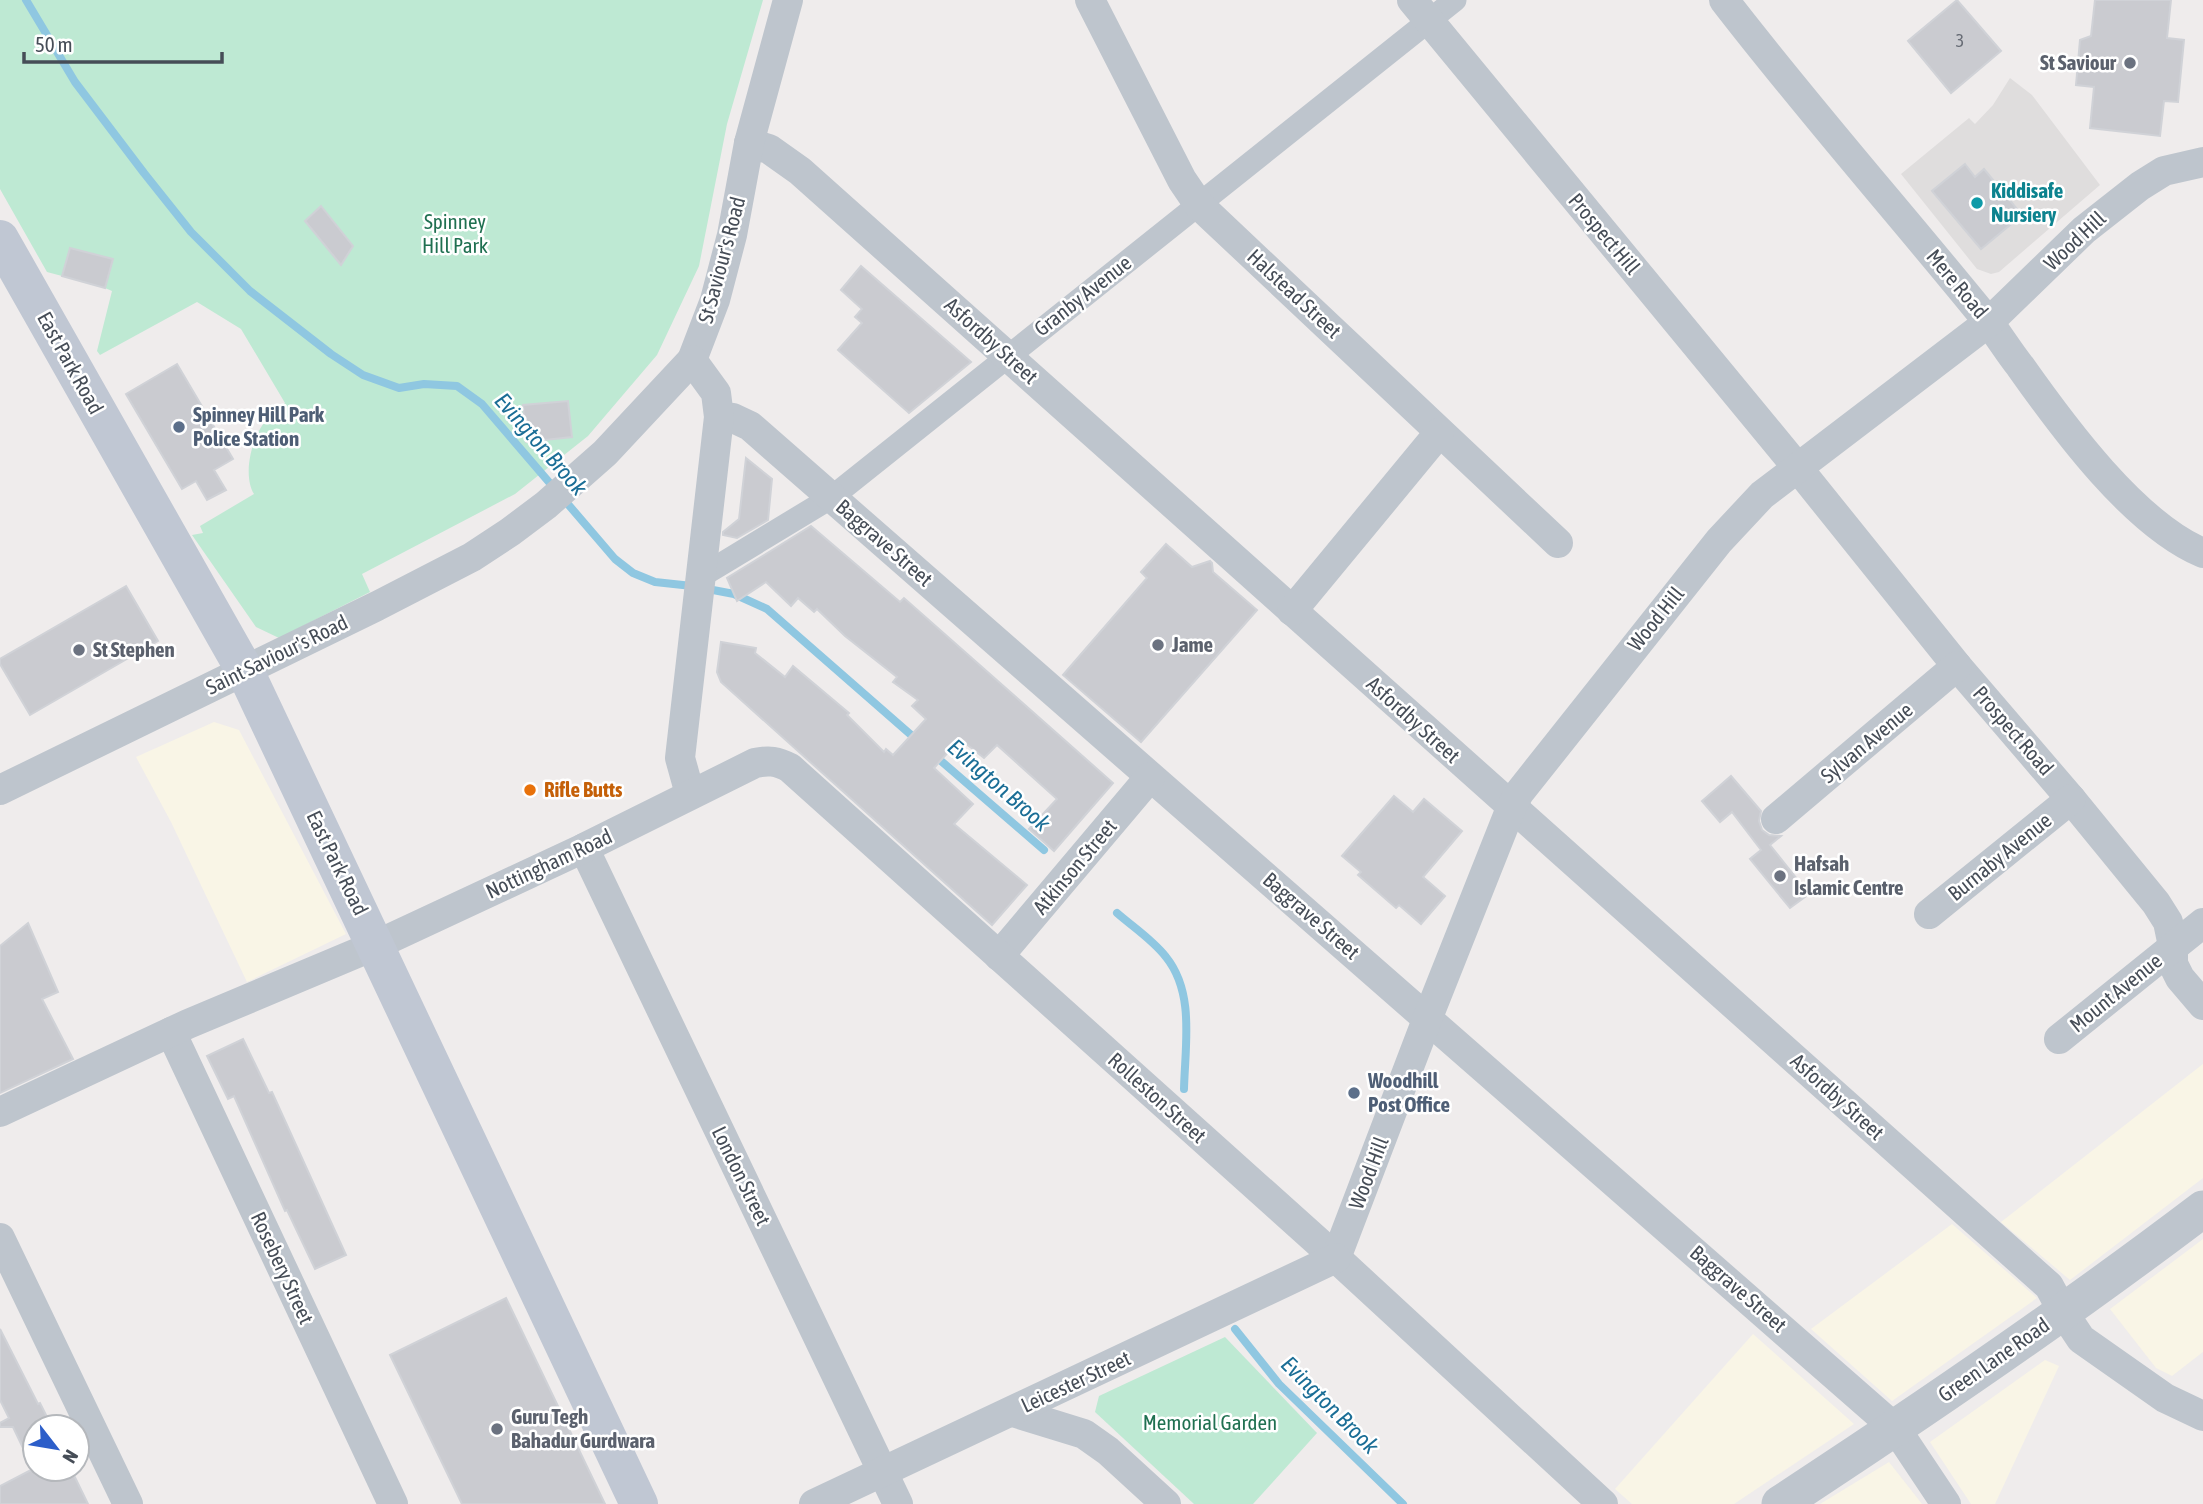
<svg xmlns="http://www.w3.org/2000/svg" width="2203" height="1504" font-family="'Asap Condensed',sans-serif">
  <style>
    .commercial { fill: #f9f5e6 }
    .education { fill: #dfdddd }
    .green { fill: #bee9d3 }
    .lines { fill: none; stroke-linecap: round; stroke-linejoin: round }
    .stream { stroke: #8fc7e1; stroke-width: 8 }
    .building { fill: #cacbd0; stroke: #d0d2d7; stroke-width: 2 }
    .pedestrian { stroke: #bec5cd; stroke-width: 23 }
    .minor { stroke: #bec5cd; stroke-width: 30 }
    .tertiary { stroke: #bec5cd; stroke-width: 37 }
    .secondary { stroke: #c0c7d3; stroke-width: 38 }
    .worship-dot { fill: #6b7280; stroke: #fff; stroke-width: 2.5 }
    .culture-dot { fill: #0f9aa8; stroke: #fff; stroke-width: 2.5 }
    .service-dot { fill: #5c6f8a; stroke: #fff; stroke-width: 2.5 }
    .food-dot { fill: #e8710a; stroke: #fff; stroke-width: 2.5 }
    .labels { text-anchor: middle; stroke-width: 5; stroke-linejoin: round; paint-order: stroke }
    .number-label { font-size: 18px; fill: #676c75 }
    .worship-label { font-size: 21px; font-weight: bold; fill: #5b616d; stroke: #fff; text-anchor: start }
    .culture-label { font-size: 21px; font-weight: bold; fill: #0d838f; stroke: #fff; text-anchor: start }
    .park-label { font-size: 21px; fill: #207051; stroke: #fff }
    .street-label { font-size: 21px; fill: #464d57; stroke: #fff }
    .service-label { font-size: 21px; font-weight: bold; fill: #4e5e75; stroke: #fff; text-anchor: start }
    .food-label { font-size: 21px; font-weight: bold; fill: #c56008; stroke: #fff; text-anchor: start }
    .water-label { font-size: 23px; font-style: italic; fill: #1b6e96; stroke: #fff }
  </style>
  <rect width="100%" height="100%" fill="#efecec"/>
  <g class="commercial">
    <path d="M 214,722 L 239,730 L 346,934 L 247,982 L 171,822 L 136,757 Z"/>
    <path d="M 2203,1064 L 2203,1178 L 2070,1280 L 2001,1222 Z"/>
    <path d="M 1952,1224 L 2037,1298 L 1892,1401 L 1811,1329 Z"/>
    <path d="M 2203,1239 L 2203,1352 L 2172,1376 L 2156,1368 L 2110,1309 Z"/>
    <path d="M 1753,1334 L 1854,1424 L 1734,1504 L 1632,1504 L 1615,1489 Z"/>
    <path d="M 2045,1360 L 2059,1366 L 1995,1504 L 1971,1504 L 1930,1442 Z"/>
    <path d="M 1889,1462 L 1922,1504 L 1820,1504 Z"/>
  </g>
  <path class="education" d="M 2010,78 L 2032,95 L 2100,185 L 1999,272 L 1991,274 L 1977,269 L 1901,174 L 1969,118 L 1975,124 L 1993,105 Z"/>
  <g class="green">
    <path d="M 0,0 L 763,0 L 727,124 L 699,266 L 657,355 L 588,436 L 515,494 L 362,574 L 370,592 L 279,638 L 256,627 L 192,535 L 203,533 L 200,526 L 254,494 C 242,474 252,435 268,418 C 273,413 279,408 285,403 L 241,329 L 197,302 L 100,355 L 97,351 L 112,291 L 105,288 L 113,259 L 70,248 L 62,276 L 47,272 L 0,189 Z"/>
    <path d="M 1225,1337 L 1317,1433 L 1253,1504 L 1194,1504 L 1095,1412 L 1099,1396 Z"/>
  </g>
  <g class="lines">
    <g class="stream">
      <path d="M 26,0 L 75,82 L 144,173 L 191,232 L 250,291 L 331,354 L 363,375 L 399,388 L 424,384 L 457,386 L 482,404 L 615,559 L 633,573 L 655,582 L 692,586 L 734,594 L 767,609 L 918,741"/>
      <path d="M 933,754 L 1044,850"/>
      <path d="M 1117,913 C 1133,927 1153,940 1166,957 C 1195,993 1185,1045 1184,1089"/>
      <path d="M 1235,1329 L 1279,1384 L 1403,1504"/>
    </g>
  </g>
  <g class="building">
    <path d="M 1957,0 L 2001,51 L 1951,93 L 1908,41 Z"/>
    <path d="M 2095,0 L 2171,0 L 2167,38 L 2184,40 L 2178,102 L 2164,101 L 2160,136 L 2090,128 L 2094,87 L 2076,85 L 2080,40 L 2091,36 Z"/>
    <path d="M 1965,164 L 1975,177 L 1984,169 L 2022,215 L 1981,249 L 1932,191 Z"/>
    <path d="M 321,206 L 353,246 L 341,265 L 305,221 Z"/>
    <path d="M 70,248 L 113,259 L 105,288 L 62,276 Z"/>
    <path d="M 861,266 L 971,362 L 909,413 L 838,350 L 862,323 L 855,317 L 862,309 L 841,290 Z"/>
    <path d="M 177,364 L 233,459 L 214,470 L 226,490 L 207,500 L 196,481 L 182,489 L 126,394 Z"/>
    <path d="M 568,401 L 572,437 L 526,442 L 523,405 Z"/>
    <path d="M 746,458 L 772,479 L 768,520 L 737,538 L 723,535 L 723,532 L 739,519 Z"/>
    <path d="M 811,526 L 900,602 L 904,598 L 1113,783 L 1054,851 L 1029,829 L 1057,799 L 997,745 L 984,758 L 960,739 L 934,768 L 973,804 L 954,824 L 1027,885 L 992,925 L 721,682 L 717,672 L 721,642 L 756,648 L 755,653 L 785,677 L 793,666 L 849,713 L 847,715 L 884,752 L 886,749 L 893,755 L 926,719 L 912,706 L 918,700 L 893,682 L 897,677 L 845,636 L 817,609 L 814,612 L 798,598 L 791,606 L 766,582 L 737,601 L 727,578 Z"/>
    <path d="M 1166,544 L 1192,567 L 1210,561 L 1212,563 L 1213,572 L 1257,610 L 1141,742 L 1063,675 L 1147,578 L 1141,572 Z"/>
    <path d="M 126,586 L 158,641 L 30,715 L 0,664 L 0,659 Z"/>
    <path d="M 1731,776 L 1761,811 L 1759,821 L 1762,830 L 1769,835 L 1781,836 L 1770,845 L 1809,894 L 1790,908 L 1750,859 L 1761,850 L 1732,812 L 1720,822 L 1702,801 Z"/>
    <path d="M 1394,796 L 1413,812 L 1424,799 L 1462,831 L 1423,877 L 1445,896 L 1421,924 L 1399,905 L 1396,908 L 1358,875 L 1361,872 L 1342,856 Z"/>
    <path d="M 28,923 L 58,992 L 42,999 L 73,1059 L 0,1093 L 0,946 Z"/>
    <path d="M 243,1039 L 269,1093 L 272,1092 L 346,1255 L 315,1269 L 287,1210 L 285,1211 L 234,1096 L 228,1099 L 207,1056 Z"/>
    <path d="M 506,1298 L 605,1504 L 462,1504 L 390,1355 Z"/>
    <path d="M 0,1329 L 38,1404 L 40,1403 L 52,1427 L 35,1427 L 35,1469 L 71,1469 L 88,1504 L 0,1504 L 0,1486 L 33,1469 L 13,1427 L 0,1427 L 0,1423 L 9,1418 L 0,1400 Z"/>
  </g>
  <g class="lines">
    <path class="pedestrian" d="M 700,577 L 832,497 L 1455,0"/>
    <g class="minor">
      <path d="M 1090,0 L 1182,180 L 1199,205 L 1558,543"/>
      <path d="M 1412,0 L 1797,467 L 1957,666 L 2071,799 L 2156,903 L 2168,922 L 2173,946 L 2173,964 L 2180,978 L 2203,1005"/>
      <path d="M 1724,0 C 1808,109 1899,212 1986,319 C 1998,334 2008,351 2020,366 C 2063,427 2134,524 2203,553"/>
      <path d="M 749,143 L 769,149 L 800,171 L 2049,1286 L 2063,1312 L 2081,1339 L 2165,1398 L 2203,1416"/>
      <path d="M 719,417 L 733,418 L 750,426 C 1132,760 1515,1093 1896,1429 L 1946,1504"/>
      <path d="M 1292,611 L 1439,433"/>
      <path d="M 0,790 L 377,606 L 472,557 L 510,532 L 546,505 L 605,453 L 692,360 L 715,300 L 732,235 L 749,143 L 788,0"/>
      <path d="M 690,794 L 680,758 L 719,417 L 716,393 L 692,360"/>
      <path d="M 1776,819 L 1957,666"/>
      <path d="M 584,848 L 898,1504"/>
      <path d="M 1929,914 L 2071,799"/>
      <path d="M 999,956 L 1150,777"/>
      <path d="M 171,1032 L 393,1504"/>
      <path d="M 2059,1039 L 2203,923"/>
      <path d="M 0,1112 L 188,1024 L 376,945 L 584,848 L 755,763 C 769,760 777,761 790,768 L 1336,1258 L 1603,1504"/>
      <path d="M 0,1238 L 128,1504"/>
      <path d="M 1336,1258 L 1428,1017 L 1511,808 L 1519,793 L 1719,541 L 1762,495 L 1989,322 L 2084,230 L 2140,186 L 2164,171 L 2203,162"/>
      <path d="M 1013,1412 L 1084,1434 L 1108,1451 L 1166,1504"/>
      <path d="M 814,1504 L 1336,1258"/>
    </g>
    <path class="tertiary" d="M 1780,1504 C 1924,1410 2066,1313 2203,1209"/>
    <path class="secondary" d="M 0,239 L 245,671 L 639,1504"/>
  </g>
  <g class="worship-dot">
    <circle cx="2130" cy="63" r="7"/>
    <circle cx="1158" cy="645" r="7"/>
    <circle cx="79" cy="650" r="7"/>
    <circle cx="1780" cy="876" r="7"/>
    <circle cx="497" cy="1429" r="7"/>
  </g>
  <circle class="culture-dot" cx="1977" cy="203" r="7"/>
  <g class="service-dot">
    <circle cx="179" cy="427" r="7"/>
    <circle cx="1354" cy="1093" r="7"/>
  </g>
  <circle class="food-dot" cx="530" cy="790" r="7"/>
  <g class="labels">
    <g class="number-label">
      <text x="1960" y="47">3</text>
    </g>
    <g class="worship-label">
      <text x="2116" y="70" text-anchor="end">St Saviour</text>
      <text x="1172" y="652">Jame</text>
      <text x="93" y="657">St Stephen</text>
      <text x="1794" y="871">Hafsah<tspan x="1794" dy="24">Islamic Centre</tspan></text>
      <text x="511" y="1424">Guru Tegh<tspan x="511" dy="24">Bahadur Gurdwara</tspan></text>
    </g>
    <g class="culture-label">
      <text x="1991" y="198">Kiddisafe<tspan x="1991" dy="24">Nursiery</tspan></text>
    </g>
    <g class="park-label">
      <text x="455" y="229">Spinney<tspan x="455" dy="24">Hill Park</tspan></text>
      <text x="1210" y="1430">Memorial Garden</text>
    </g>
    <g class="street-label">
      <text transform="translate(1604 234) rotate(50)" y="7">Prospect Hill</text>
      <text transform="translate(2075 241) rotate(-43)" y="7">Wood Hill</text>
      <text transform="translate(722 260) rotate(-75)" y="7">St Saviour's Road</text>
      <text transform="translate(1957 284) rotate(50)" y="7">Mere Road</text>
      <text transform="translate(1294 294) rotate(43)" y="7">Halstead Street</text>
      <text transform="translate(1083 296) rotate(-38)" y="7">Granby Avenue</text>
      <text transform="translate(991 341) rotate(42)" y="7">Asfordby Street</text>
      <text transform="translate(70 363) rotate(61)" y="7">East Park Road</text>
      <text transform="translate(884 543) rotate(41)" y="7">Baggrave Street</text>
      <text transform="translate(1656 619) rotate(-51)" y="7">Wood Hill</text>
      <text transform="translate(277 655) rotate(-26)" y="7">Saint Saviour's Road</text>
      <text transform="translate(1413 720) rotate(42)" y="7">Asfordby Street</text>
      <text transform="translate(2013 731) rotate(49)" y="7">Prospect Road</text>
      <text transform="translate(1867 743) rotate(-40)" y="7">Sylvan Avenue</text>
      <text transform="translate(2000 857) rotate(-39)" y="7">Burnaby Avenue</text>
      <text transform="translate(337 863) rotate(64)" y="7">East Park Road</text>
      <text transform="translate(549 864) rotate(-25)" y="7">Nottingham Road</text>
      <text transform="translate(1075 867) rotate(-50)" y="7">Atkinson Street</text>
      <text transform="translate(1311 916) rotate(41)" y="7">Baggrave Street</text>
      <text transform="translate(2116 993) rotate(-39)" y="7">Mount Avenue</text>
      <text transform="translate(1837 1097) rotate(42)" y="7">Asfordby Street</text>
      <text transform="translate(1157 1098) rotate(42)" y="7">Rolleston Street</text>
      <text transform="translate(1369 1173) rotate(-69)" y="7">Wood Hill</text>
      <text transform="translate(741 1176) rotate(64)" y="7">London Street</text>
      <text transform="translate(282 1268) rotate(65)" y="7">Rosebery Street</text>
      <text transform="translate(1738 1289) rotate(41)" y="7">Baggrave Street</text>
      <text transform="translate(1994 1360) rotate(-35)" y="7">Green Lane Road</text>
      <text transform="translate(1076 1382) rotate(-25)" y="7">Leicester Street</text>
    </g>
    <g class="service-label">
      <text x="193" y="422">Spinney Hill Park<tspan x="193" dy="24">Police Station</tspan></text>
      <text x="1368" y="1088">Woodhill<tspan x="1368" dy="24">Post Office</tspan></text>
    </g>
    <g class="food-label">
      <text x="544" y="797">Rifle Butts</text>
    </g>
    <g class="water-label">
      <text transform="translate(541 444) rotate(49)" y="8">Evington Brook</text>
      <text transform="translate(999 785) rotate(41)" y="8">Evington Brook</text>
      <text transform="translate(1330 1405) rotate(45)" y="8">Evington Brook</text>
    </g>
  </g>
  <g transform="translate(56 1448) rotate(121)"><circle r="33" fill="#ffffff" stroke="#b5b8bc" stroke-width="2"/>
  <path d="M0-5L12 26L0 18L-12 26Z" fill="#2c5ec9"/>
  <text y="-10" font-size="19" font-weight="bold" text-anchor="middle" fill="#464d57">N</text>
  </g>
  <path d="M24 52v10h198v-10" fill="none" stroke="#464d57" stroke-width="3.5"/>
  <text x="35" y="52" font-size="21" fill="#464d57" stroke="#ffffff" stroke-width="5" paint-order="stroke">50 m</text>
</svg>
